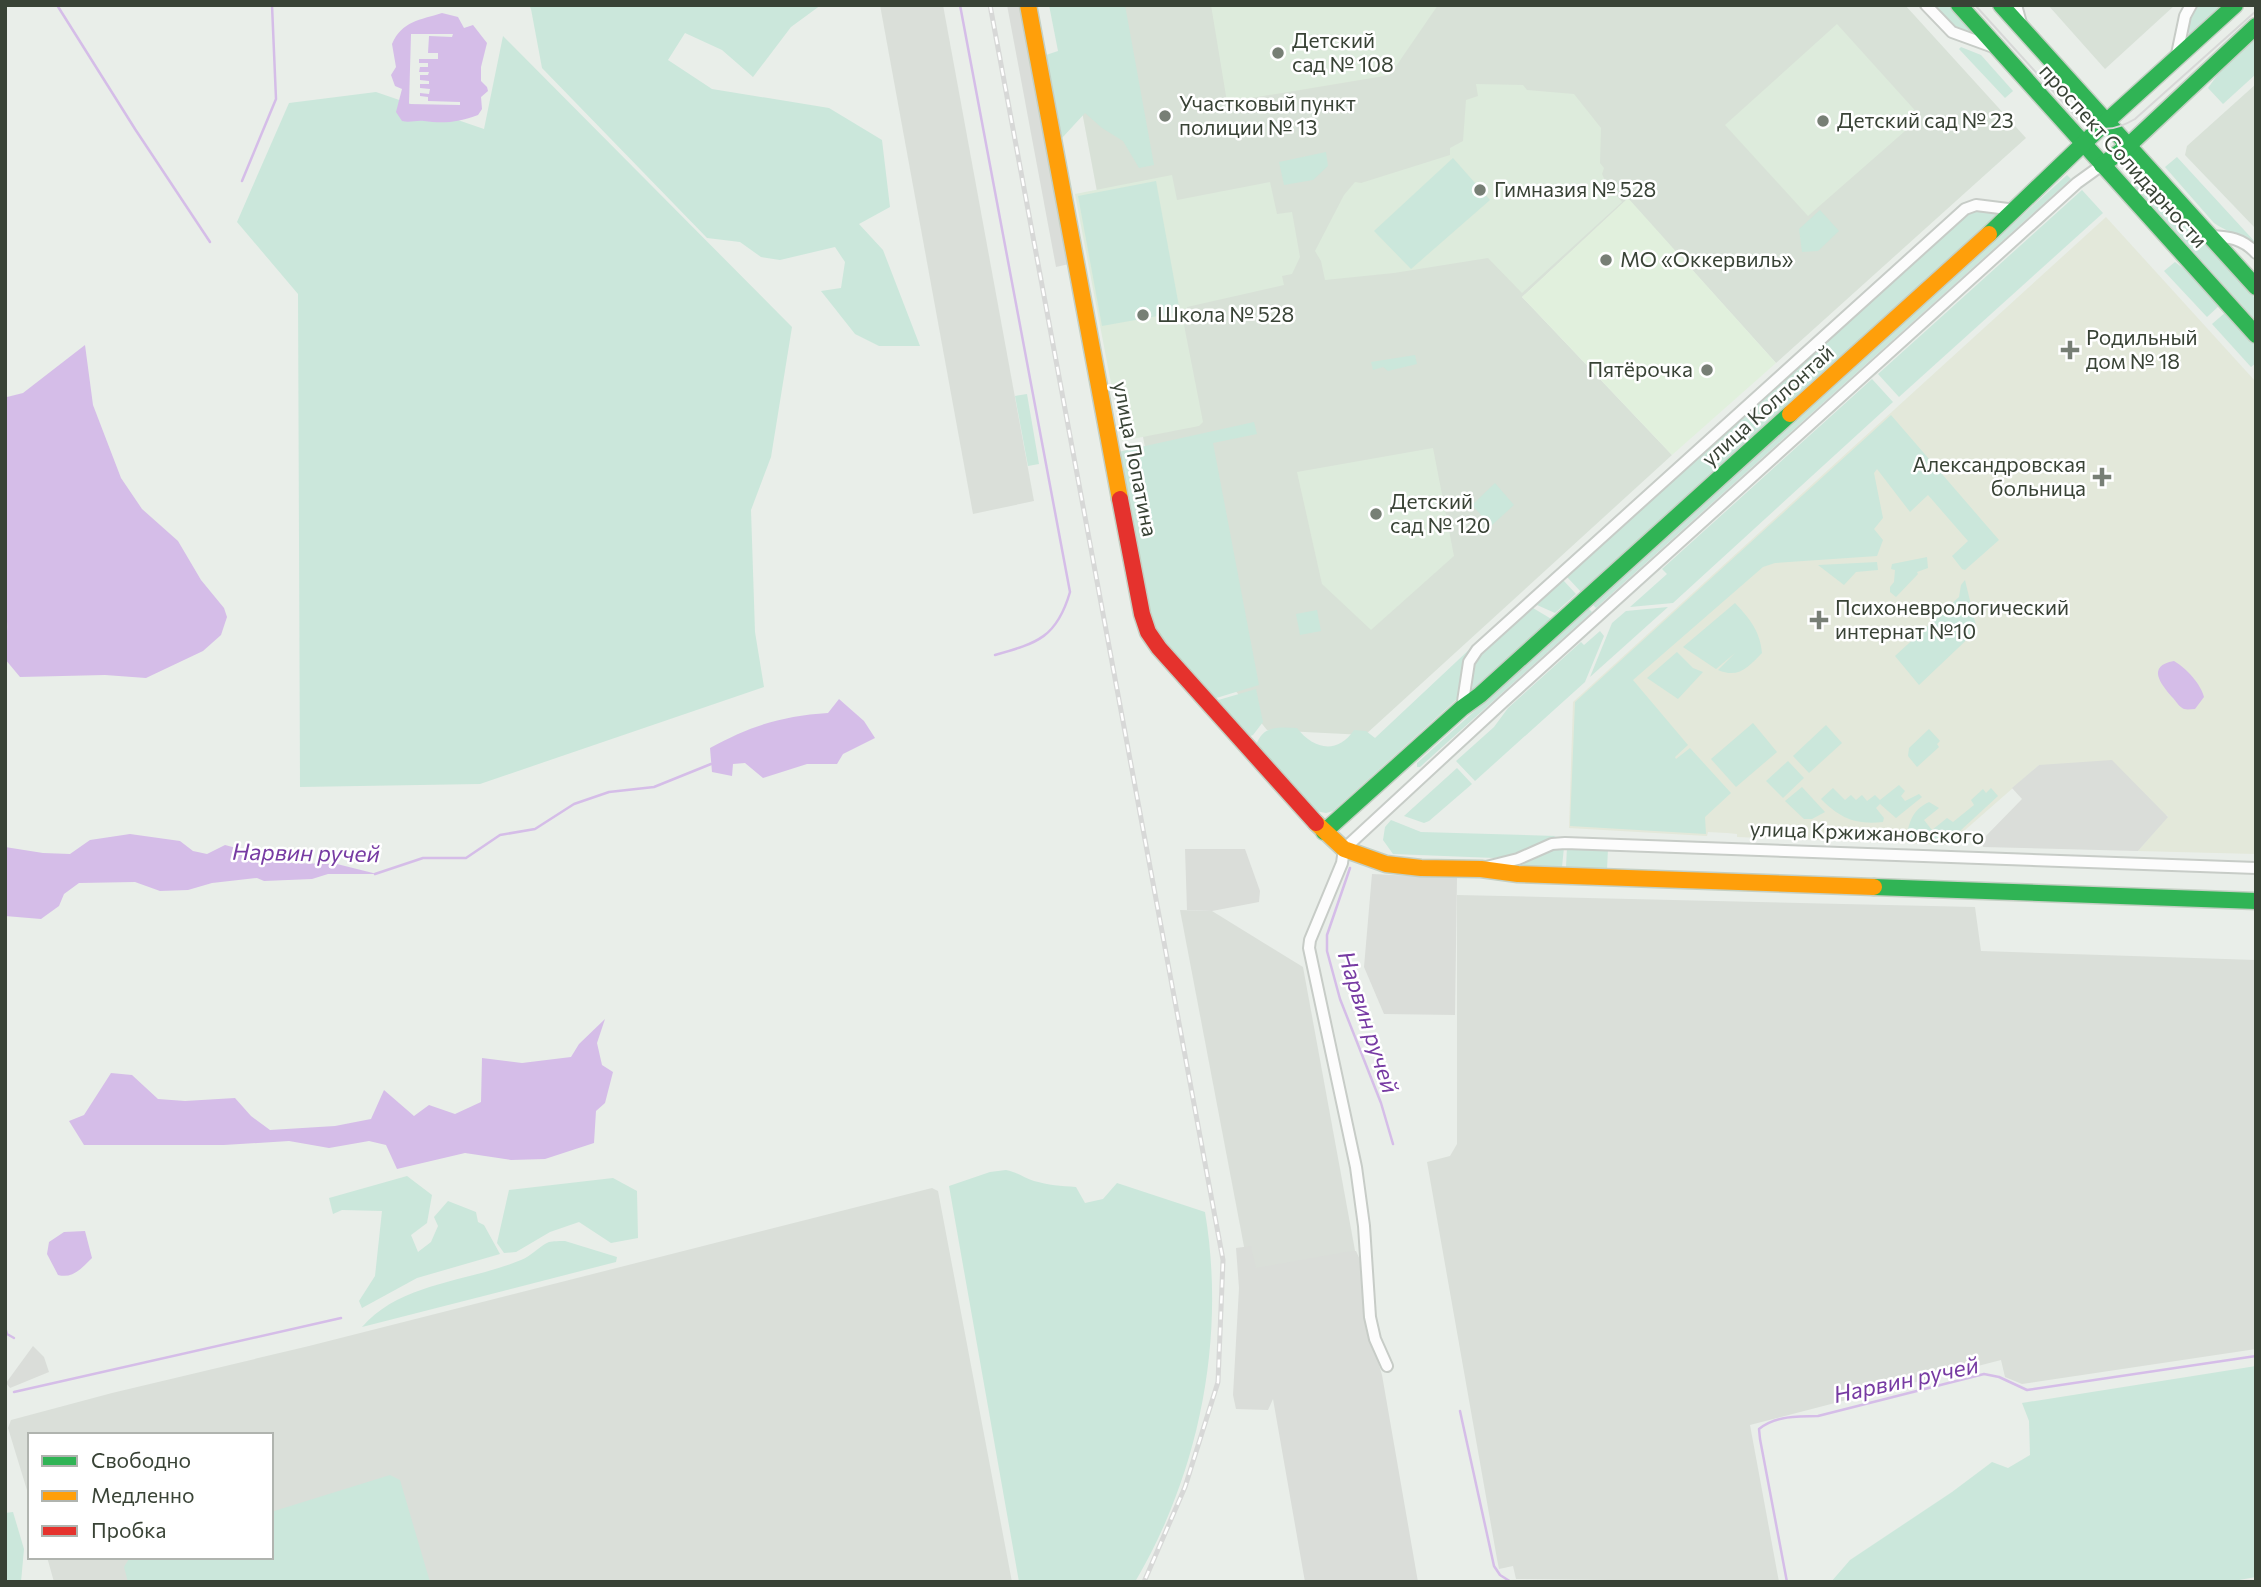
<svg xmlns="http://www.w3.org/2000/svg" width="2261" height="1587" font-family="Commissioner,sans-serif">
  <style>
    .residential { fill: #d8e1d7 }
    .commercial { fill: #e1f0dd }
    .industrial { fill: #dadfd9 }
    .education { fill: #ddebdc }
    .medical { fill: #e3e8da }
    .green { fill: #cbe7db }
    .parking { fill: #daddd9 }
    .water { fill: #d5bde8; fill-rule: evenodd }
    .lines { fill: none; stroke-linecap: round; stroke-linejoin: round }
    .stream { stroke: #d5bde8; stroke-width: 2.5 }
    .street-casing { stroke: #c7ccc7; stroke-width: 14 }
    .fast-casing { stroke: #c4cfc3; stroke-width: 19 }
    .slow-casing { stroke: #c4cfc3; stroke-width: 19 }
    .jam-casing { stroke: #c4cfc3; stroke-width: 19 }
    .street { stroke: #fcfcfc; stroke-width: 10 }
    .fast { stroke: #30b455; stroke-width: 16 }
    .slow { stroke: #ff9f0a; stroke-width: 16 }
    .jam { stroke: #e5322d; stroke-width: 16 }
    .tram { stroke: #d7d8d7; stroke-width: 2 }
    .rail-casing { stroke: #d7d8d7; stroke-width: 5 }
    .rail { stroke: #fff; stroke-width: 2.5; stroke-dasharray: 8; stroke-linecap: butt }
    .poi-dot { fill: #777f75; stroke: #fff; stroke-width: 2.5 }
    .labels { text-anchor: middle; stroke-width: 5; stroke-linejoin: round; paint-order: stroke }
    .poi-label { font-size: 21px; fill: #394336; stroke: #fff; text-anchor: start }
    .street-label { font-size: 21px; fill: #394336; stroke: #fff }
    .water-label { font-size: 23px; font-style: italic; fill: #773ba3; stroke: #fff }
  </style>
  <rect width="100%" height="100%" fill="#e9eee9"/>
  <g class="residential">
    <path d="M 1062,5 L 1905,5 L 2026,138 L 1776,363 L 1628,199 L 1522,297 L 1672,455 L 1365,735 L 1267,730 L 1177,618 Z"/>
    <path d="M 2048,5 L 2175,5 L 2105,69 Z"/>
    <path d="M 2256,84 L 2256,229 L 2185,155 L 2187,146 Z"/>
  </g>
  <path class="commercial" d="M 1628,198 L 1776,363 L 1672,455 L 1522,297 Z"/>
  <g class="industrial">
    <path d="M 880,5 L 943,5 L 1034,501 L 973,514 Z"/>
    <path d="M 1457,895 L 1975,907 L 1981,951 L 2256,960 L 2256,1349 L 2022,1384 L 2005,1377 L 2001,1360 L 1750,1425 L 1779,1582 L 1516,1579 L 1513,1566 L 1499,1569 L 1497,1559 L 1427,1162 L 1450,1156 L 1457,1144 Z"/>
    <path d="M 1180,910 L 1212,911 L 1303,967 L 1356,1256 L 1250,1278 Z"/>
    <path d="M 932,1188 L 938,1191 L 1012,1582 L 54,1582 L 47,1557 L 271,1557 L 271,1435 L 30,1435 L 30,1500 L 8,1428 L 11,1420 L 112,1393 L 309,1346 Z"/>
  </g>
  <g class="education">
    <path d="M 1211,5 L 1438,5 L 1390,75 L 1227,102 Z"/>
    <path d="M 1837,24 L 1921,117 L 1808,216 L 1725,125 Z"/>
    <path d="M 1476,84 L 1523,85 L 1527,90 L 1574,94 L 1601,128 L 1600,163 L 1604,168 L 1602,174 L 1607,185 L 1622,202 L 1522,293 L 1488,258 L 1394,273 L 1325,280 L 1321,261 L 1315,251 L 1344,195 L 1355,182 L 1361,183 L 1450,155 L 1450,148 L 1463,141 L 1466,100 L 1478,96 Z"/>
    <path d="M 1172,175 L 1177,200 L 1270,182 L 1277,214 L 1292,212 L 1300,257 L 1292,274 L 1282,276 L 1284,285 L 1187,307 L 1190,323 L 1184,325 L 1203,422 L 1199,426 L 1122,441 L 1075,194 Z"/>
    <path d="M 1433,448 L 1454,556 L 1371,630 L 1322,584 L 1297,472 Z"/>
  </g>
  <path class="medical" d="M 2106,217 L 2256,382 L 2256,854 L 2138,851 L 2168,816 L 2039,765 L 1948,845 L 1737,837 L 1737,834 L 1727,833 L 1708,832 L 1707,836 L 1569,828 L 1573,702 Z"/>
  <g class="green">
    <path d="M 529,5 L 821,5 L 791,27 L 753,77 L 722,50 L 685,33 L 668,60 L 712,89 L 829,108 L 882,140 L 890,207 L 859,224 L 883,250 L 920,346 L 879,346 L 855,334 L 821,291 L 841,288 L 845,262 L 835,247 L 780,260 L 761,257 L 740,242 L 707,238 L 542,68 L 531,9 Z"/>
    <path d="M 1049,5 L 1125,5 L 1154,165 L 1139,168 L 1123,141 L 1102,128 L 1085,113 L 1062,138 L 1046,55 L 1058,51 Z"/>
    <path d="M 1935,5 L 1949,5 L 1969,27 L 1969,31 L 1966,32 L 1954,26 Z"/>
    <path d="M 2198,5 L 2224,5 L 2190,35 L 2187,31 L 2190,17 Z"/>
    <path d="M 503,36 L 792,327 L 771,457 L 751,510 L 755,632 L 764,687 L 480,784 L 300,787 L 298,294 L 237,222 L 289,103 L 376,92 L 484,129 Z"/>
    <path d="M 2256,37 L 2256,74 L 2223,104 L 2208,88 L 2224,66 Z"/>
    <path d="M 1961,47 L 1981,55 L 2013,91 L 2005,98 L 1959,49 Z"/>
    <path d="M 1326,152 L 1328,166 L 1313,180 L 1284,185 L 1279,162 Z"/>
    <path d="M 2177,157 L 2256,243 L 2256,245 C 2243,234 2227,233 2214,223 L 2165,167 Z"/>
    <path d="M 1453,158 L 1490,200 L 1411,269 L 1374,231 Z"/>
    <path d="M 2067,175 L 2071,179 L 1596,608 L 1592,604 Z"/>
    <path d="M 2145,176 L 2256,299 L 2256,321 L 2134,185 Z"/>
    <path d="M 1156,181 L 1180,312 L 1102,326 L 1078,196 Z"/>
    <path d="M 2082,190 L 2103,213 L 1899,397 L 1878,374 Z"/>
    <path d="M 1974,209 L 1999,212 L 2000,215 L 1582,593 L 1567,577 Z"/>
    <path d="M 1820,210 L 1839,231 L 1818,251 L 1802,252 L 1799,229 Z"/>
    <path d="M 2175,262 L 2192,275 L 2220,305 L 2207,317 L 2164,271 Z"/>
    <path d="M 2226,312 L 2256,344 L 2256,363 L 2251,367 L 2212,324 Z"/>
    <path d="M 1415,355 L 1417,364 L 1388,371 L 1383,367 L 1373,370 L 1371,362 Z"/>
    <path d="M 1872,379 L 1893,402 L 1673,603 L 1630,607 L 1667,574 L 1662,569 Z"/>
    <path d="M 1027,394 L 1039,464 L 1028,466 L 1015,396 Z"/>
    <path d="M 1891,415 L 1999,540 L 1965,570 L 1962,569 L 1952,556 L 1968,541 L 1928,495 L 1910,512 L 1877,469 L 1874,473 L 1883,518 L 1874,529 L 1883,540 L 1877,556 L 1775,563 L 1763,567 L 1633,680 L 1688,745 L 1675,757 L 1676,759 L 1690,748 L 1731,793 L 1705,817 L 1706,834 L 1570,826 L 1575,702 Z"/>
    <path d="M 1254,422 L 1257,434 L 1213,443 L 1259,685 L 1213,699 L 1158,638 L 1152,626 L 1118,452 Z"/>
    <path d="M 1495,483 L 1514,505 L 1491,526 L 1472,505 Z"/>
    <path d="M 1927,557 L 1928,568 L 1917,572 L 1918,574 L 1896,597 L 1890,592 L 1890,587 L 1894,582 L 1895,570 L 1891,569 L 1892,564 Z"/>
    <path d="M 1877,562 L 1878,570 L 1856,572 L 1844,585 L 1818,565 Z"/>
    <path d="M 1563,580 L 1576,594 L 1555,613 L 1537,605 Z"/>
    <path d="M 1965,580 L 1977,630 L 1919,685 L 1895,656 L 1959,597 L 1961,585 Z"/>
    <path d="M 1735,603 C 1750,619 1760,631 1762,653 C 1748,667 1739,679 1718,670 L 1735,653 L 1716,669 L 1683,647 Z"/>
    <path d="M 1668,607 L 1590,677 L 1612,623 L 1626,611 Z"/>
    <path d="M 1533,608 L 1553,620 L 1472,690 L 1473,670 L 1477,659 Z"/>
    <path d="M 1588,608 L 1592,612 L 1420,767 L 1417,767 L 1417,763 Z"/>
    <path d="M 1317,610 L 1321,631 L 1300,635 L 1296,614 Z"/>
    <path d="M 1600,631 L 1604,636 L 1585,682 L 1475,781 L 1456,761 L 1494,727 L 1508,708 L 1581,642 L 1584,645 Z"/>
    <path d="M 1472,647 L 1464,663 L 1460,691 L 1456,700 L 1333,811 L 1326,813 L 1315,811 L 1256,746 C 1262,725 1279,727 1297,728 C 1313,749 1337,755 1354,730 L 1366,731 L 1375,738 Z"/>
    <path d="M 1677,652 L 1693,668 L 1703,672 L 1678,699 L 1647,678 Z"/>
    <path d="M 1256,689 L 1263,722 L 1253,735 L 1248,737 L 1215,701 Z"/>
    <path d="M 1753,723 L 1777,752 L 1736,787 L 1711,759 Z"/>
    <path d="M 1826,725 L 1842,743 L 1809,773 L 1793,756 Z"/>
    <path d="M 1929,729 L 1940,741 L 1937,744 L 1939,747 L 1917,767 L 1908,756 L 1909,748 Z"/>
    <path d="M 1788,761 L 1804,778 L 1783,798 L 1766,781 Z"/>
    <path d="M 1457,768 L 1472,784 L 1429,821 L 1424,823 L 1404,816 Z"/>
    <path d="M 1899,785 L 1905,791 L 1901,796 L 1905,801 L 1919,794 L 1922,797 L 1896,818 L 1880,804 L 1876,808 L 1884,818 L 1883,822 C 1855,825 1840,818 1821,799 L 1833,788 L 1845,800 L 1851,795 L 1856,800 L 1862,795 L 1867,801 L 1875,795 L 1880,800 Z"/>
    <path d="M 1802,787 L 1825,812 L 1812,819 L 1804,819 L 1785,801 Z"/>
    <path d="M 1991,788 L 1998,796 L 1948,842 L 1906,840 C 1909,822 1912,810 1929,802 L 1939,808 L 1924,820 L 1932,830 L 1947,818 L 1953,822 L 1974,805 L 1971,800 L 1983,789 L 1986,793 Z"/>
    <path d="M 1391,820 L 1421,832 L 1556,836 L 1515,854 L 1495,858 L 1393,854 L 1383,840 L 1385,827 Z"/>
    <path d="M 1556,847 L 1564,847 L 1562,867 L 1523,866 L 1524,860 Z"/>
    <path d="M 1567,847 L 1608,849 L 1607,869 L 1566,867 Z"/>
    <path d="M 1006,1170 C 1017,1172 1024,1178 1034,1181 C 1048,1185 1061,1186 1076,1187 L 1085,1203 L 1103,1199 L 1117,1183 L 1205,1212 C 1226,1337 1200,1472 1135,1582 L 1019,1582 L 949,1186 L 990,1172 Z"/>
    <path d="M 407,1176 L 432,1195 L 427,1223 L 411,1235 L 418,1252 L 431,1242 L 438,1226 L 434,1217 L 448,1201 L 476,1212 L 478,1222 L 484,1225 L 500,1254 L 417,1278 L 362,1308 L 359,1301 L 375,1276 L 382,1211 L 342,1210 L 333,1214 L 329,1198 Z"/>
    <path d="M 613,1178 L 637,1191 L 638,1238 L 611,1243 L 579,1222 L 550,1232 L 516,1252 L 504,1253 L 497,1243 L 509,1190 Z"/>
    <path d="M 565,1241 L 617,1257 L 616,1262 L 362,1327 C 401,1282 469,1282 521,1260 C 532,1256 539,1246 549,1242 C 553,1241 561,1241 565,1241 Z"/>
    <path d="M 2256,1366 L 2256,1577 L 2228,1582 L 1831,1582 L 1850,1560 L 1952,1492 L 1992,1462 L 2008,1468 L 2030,1455 L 2029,1421 L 2022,1403 Z"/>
    <path d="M 390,1475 L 400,1480 L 430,1582 L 128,1582 L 124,1567 L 130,1557 L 271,1557 L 271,1512 Z"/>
    <path d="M 13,1512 L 24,1549 L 21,1582 L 5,1582 L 5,1513 Z"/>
  </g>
  <g class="parking">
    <path d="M 1007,5 L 1022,5 L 1069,264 L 1056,267 Z"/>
    <path d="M 2112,760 L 2168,817 L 2138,851 L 1983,847 L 1982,840 L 2022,799 L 2012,788 L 2039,765 Z"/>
    <path d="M 1185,849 L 1245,849 L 1260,891 L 1259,902 L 1212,911 L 1187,910 Z"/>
    <path d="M 1372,874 L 1457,878 L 1455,1015 L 1384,1014 L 1364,967 Z"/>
    <path d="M 1251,1246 L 1256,1268 L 1351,1251 L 1356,1251 L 1362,1264 L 1373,1344 L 1382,1375 L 1418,1582 L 1305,1582 L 1273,1399 L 1268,1410 L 1236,1409 L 1233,1395 L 1239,1288 L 1236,1248 Z"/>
    <path d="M 33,1346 L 44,1357 L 49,1372 L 10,1388 L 6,1383 Z"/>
  </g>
  <g class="water">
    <path d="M 442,13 L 458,17 L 464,28 L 473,25 L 487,43 L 481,67 L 481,81 L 487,87 L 488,91 L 481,97 L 482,109 L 478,115 C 459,122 444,124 424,121 C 416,120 410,123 402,121 L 396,112 L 402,89 L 395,86 L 391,75 L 396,67 L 392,44 C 402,21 420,20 442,13 ZM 411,34 L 453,34 L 452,37 L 429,36 L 428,53 L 438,53 L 438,59 L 419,59 L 419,63 L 428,63 L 428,67 L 420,67 L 419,72 L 429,72 L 428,75 L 420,75 L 420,80 L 429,81 L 429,84 L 420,84 L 420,88 L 430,89 L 429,94 L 420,93 L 420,96 L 428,97 L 428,101 L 460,102 L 460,105 L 409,104 Z"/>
    <path d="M 85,345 L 93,405 L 121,478 L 142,509 L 178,541 L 201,580 L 224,608 L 227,617 L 221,635 L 203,651 L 146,678 L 105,675 L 20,677 L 5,659 C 5,642 10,627 5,611 L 5,400 L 7,397 L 23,393 Z"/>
    <path d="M 2174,661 C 2186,668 2201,684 2204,697 L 2195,709 C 2191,709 2188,710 2184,709 C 2179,707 2176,701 2172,697 C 2161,684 2146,666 2174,661 Z"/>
    <path d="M 839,699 L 864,721 L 875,738 L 843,754 L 837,764 L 807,764 L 763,778 L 745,763 L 733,764 L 732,776 L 712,772 L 710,748 C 750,726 782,716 828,713 Z"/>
    <path d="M 130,834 L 180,841 L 193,851 L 207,854 L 225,845 L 293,863 L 337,864 L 377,874 L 328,874 L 312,879 L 264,881 L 257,878 L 212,883 L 188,890 L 160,891 L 135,882 L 79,883 L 64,894 L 59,906 L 41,919 L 5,916 L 5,847 L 43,853 L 70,854 L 90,840 Z"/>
    <path d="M 605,1019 L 597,1043 L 602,1065 L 613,1072 L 605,1103 L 596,1111 L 594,1143 L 545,1159 L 511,1160 L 465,1153 L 397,1169 L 386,1145 L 369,1141 L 329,1148 L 289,1141 L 224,1145 L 84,1145 L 69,1121 L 84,1115 L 111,1073 L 132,1075 L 158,1099 L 185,1101 L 235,1098 L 251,1116 L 270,1130 L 335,1126 L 371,1119 L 384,1090 L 414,1116 L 429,1105 L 455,1114 L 481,1102 L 482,1058 L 522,1063 L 571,1057 L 579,1044 Z"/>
    <path d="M 85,1231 L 92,1258 C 82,1268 73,1279 58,1275 L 47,1254 L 49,1242 L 64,1232 Z"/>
  </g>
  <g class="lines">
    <g class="stream">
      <path d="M 57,5 L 135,129 L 210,242"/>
      <path d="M 960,5 L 1070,592 C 1057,637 1038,643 995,655"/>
      <path d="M 242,181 L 276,99 L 272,5"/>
      <path d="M 1350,868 L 1327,935 L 1327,951 L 1340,999 L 1381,1103 L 1393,1144"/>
      <path d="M 375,874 L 423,858 L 466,858 L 500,835 L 535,829 L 574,804 L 609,792 L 654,787 L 711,764"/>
      <path d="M 5,1327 L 7,1334 L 14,1338"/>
      <path d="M 14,1392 L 341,1318"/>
      <path d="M 1460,1411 L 1494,1566 L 1500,1575 L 1511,1582"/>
      <path d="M 1787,1582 L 1760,1439 L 1759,1429 C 1775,1416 1798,1416 1818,1416 L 1984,1374 L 1999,1377 L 2027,1390 L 2256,1356"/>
    </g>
    <g class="street-casing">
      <g id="street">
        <path d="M 1926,5 L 1952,32 L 1996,48"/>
        <path d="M 2016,5 L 2021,23"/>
        <path d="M 2176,59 L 2185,16 L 2191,5"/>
        <path d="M 2210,236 C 2229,237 2242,238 2256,253"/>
        <path d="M 1462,708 L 1469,662 L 1477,650 L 1965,209 L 1976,205 L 2016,210"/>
        <path d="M 1486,867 L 1518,859 L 1552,844 L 1565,843 L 2256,868"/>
        <path d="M 1387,1366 L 1375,1339 L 1370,1317 L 1364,1226 L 1356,1167 L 1309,948 L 1310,940 L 1342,863 L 1344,849 L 1503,702 L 2077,183 L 2102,165"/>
      </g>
    </g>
    <g class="fast-casing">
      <g id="fast">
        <path d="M 1959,5 L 2256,335"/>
        <path d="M 2001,5 L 2256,287"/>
        <path d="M 2102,165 L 2128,146 L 2256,26"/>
        <path d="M 1989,234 L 2106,122 L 2235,5"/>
        <path d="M 1324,832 L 1462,708 L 1480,695 L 1790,414"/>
        <path d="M 1874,887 L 2256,901"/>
      </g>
    </g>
    <g class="slow-casing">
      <g id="slow">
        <path d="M 1028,5 L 1120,499"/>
        <path d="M 1790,414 L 1989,234"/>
        <path d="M 1316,823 L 1344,849 L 1386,864 L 1421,868 L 1481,869 L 1518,874 L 1874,887"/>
      </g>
    </g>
    <g class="jam-casing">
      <path id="jam" d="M 1120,499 L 1142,614 L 1148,632 L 1159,648 L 1316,823"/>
    </g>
    <use href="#street" class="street"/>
    <use href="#fast" class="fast"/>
    <use href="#slow" class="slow"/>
    <use href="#jam" class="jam"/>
    <path class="tram" d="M 1975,5 L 2078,119 C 2097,133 2115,131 2135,119 L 2256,11"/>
    <g class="rail-casing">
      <path id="rail" d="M 990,5 L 1223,1260 L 1218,1382 L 1185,1487 L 1144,1582"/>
    </g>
    <use href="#rail" class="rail"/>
  </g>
  <g class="poi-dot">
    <circle cx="1278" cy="53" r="7"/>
    <circle cx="1165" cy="116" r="7"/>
    <circle cx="1823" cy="121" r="7"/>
    <circle cx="1480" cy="190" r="7"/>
    <circle cx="1606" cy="260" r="7"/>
    <circle cx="1143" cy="315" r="7"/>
    <path d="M2066.5 339.5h7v7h7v7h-7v7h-7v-7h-7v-7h7z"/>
    <circle cx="1707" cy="370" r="7"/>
    <path d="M2098.5 466.5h7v7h7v7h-7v7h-7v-7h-7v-7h7z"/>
    <circle cx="1376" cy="514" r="7"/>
    <path d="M1815.5 609.5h7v7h7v7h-7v7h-7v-7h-7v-7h7z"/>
  </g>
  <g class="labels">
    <g class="poi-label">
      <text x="1292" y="48">Детский<tspan x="1292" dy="24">сад № 108</tspan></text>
      <text x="1179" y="111">Участковый пункт<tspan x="1179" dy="24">полиции № 13</tspan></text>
      <text x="1837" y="128">Детский сад № 23</text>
      <text x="1494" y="197">Гимназия № 528</text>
      <text x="1620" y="267">МО «Оккервиль»</text>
      <text x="1157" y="322">Школа № 528</text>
      <text x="2086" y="345">Родильный<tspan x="2086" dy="24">дом № 18</tspan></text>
      <text x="1693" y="377" text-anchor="end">Пятёрочка</text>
      <text x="2086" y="472" text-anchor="end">Александровская<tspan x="2086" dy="24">больница</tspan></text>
      <text x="1390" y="509">Детский<tspan x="1390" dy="24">сад № 120</tspan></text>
      <text x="1835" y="615">Психоневрологический<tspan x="1835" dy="24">интернат №10</tspan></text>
    </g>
    <g class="street-label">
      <text transform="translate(2123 156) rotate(48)" y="7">проспект Солидарности</text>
      <text transform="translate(1768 406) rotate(-42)" y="7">улица Коллонтай</text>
      <text transform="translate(1135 459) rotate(79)" y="7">улица Лопатина</text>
      <text transform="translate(1867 833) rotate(2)" y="7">улица Кржижановского</text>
    </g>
    <g class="water-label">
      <text transform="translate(306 853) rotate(1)" y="8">Нарвин ручей</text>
      <text transform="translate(1368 1022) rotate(72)" y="8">Нарвин ручей</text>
      <text transform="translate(1906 1380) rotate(-12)" y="8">Нарвин ручей</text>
    </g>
  </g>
  <rect width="2261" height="1587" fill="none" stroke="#394336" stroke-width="14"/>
  <rect x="28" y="1433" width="245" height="126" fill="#ffffff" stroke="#b0b4af" stroke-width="2"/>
  <rect x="42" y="1456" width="35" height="10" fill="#30b455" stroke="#b0b4af" stroke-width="2"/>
  <text x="91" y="1468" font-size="21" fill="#394336">Свободно</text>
  <rect x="42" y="1491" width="35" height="10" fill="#ff9f0a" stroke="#b0b4af" stroke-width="2"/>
  <text x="91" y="1503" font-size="21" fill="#394336">Медленно</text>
  <rect x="42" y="1526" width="35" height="10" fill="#e5322d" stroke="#b0b4af" stroke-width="2"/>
  <text x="91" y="1538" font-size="21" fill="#394336">Пробка</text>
</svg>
